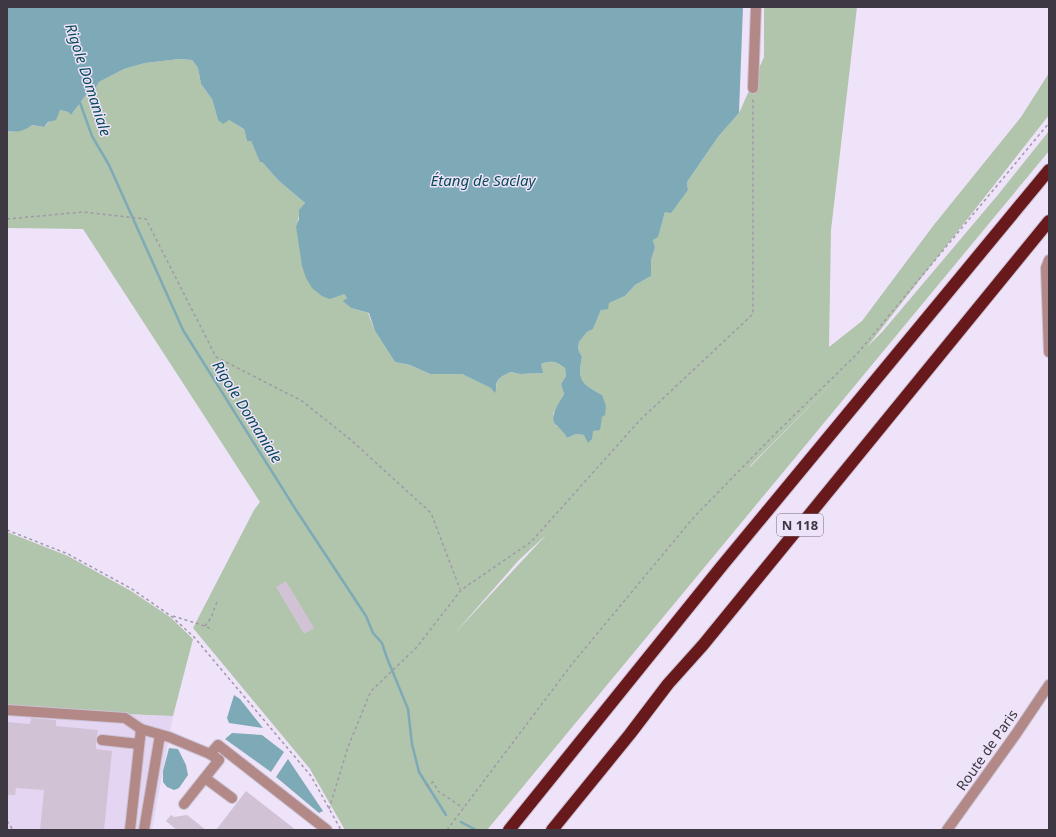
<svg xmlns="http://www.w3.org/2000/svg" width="1056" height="837" font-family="'Noto Sans',sans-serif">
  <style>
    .built { fill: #e4d6f2 }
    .green { fill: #b0c5ab; fill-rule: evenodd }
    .water { fill: #7eaab7 }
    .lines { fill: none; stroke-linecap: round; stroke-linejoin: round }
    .stream { stroke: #7eaab7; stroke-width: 2.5 }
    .building { fill: #d2c2d5 }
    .minor-casing { stroke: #cbc1d4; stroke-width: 12 }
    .highway-casing { stroke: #cbc1d4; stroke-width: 14 }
    .path { stroke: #a198a9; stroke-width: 1.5; stroke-dasharray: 3 3; stroke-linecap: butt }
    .minor { stroke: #b28986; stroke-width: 10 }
    .highway { stroke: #68191b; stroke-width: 12 }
    .labels { text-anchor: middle; stroke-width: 3; stroke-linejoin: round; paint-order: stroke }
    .shield { fill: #eee3f9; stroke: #726b78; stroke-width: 1 }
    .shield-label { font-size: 13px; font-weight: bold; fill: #3d3841 }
    .street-label { font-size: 14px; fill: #3d3841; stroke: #eee3f9 }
    .water-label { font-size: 15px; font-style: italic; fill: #094a5a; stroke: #eee3f9 }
  </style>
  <rect width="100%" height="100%" fill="#eee3f9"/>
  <path class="built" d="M 7,709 L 173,716 L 152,830 L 7,830 Z"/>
  <g class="green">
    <path d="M 764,7 L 857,7 L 831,230 L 829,347 L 862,321 L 933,226 L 1021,117 L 1049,73 L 1049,115 L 867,347 L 883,331 L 997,196 L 1049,131 L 1049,151 L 487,830 L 345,830 L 310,769 L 193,628 L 254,510 L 260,502 L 83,229 L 7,228 L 7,131 L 14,132 L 31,125 L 44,127 L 60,110 L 68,112 L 71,115 L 86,95 L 95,89 L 99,82 L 124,69 L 145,63 L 180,59 L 192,60 L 198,68 L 201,84 L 212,99 L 218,120 L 229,120 L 244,129 L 247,141 L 251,141 L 260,161 L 262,162 L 279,181 L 305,203 C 298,211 300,217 296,226 L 347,298 L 344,301 L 351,308 L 368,313 L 375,331 L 395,362 L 410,365 L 430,374 L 462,374 L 496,390 C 496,378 501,377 511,372 L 520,374 L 542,373 L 541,364 C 551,360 556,361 565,368 L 566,376 L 561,384 L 564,394 L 553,414 L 556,426 L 561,428 L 567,438 L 576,434 L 584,435 L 593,431 L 602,417 L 602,395 C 582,384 577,381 582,357 L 578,349 L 579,342 L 587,332 L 593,329 L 601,310 L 609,303 L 625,296 L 635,285 L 651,276 L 651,260 L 655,248 L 653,240 L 658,236 L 665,212 L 688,190 L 687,182 L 718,137 L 739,113 L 764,57 ZM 849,366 L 750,467 L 750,466 ZM 547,534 L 454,634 L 518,561 Z"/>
    <path d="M 7,532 L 68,556 L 131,591 L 170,617 L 193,639 L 173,716 L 7,709 Z"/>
  </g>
  <g class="water">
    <path d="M 7,7 L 743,7 L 739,113 L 718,137 L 687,182 L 688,190 L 671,213 L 665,212 L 658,237 L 653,240 L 655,248 L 651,260 L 651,276 L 635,285 L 625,296 L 609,303 L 608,309 L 601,310 L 593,329 L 587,332 L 579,342 L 578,349 L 582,357 C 577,381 582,384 602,395 L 606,406 L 605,415 L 602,417 L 600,430 L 593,431 L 592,439 L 588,443 L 584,435 L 576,434 L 567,438 C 564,433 562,430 557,426 C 547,418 560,402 564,394 L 561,384 L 566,376 L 565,368 C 556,361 551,360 541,364 L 543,373 L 520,374 L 511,372 C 506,374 499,377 497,382 C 495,386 497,389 495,393 L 491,388 L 462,374 L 430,374 L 410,365 L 395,362 L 375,331 L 369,313 L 351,308 L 343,301 L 347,298 L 344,294 L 330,299 L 322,296 L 312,288 L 306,278 L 302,266 L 296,226 L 299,219 L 299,210 L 305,203 L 279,181 L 262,162 L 260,162 L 251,141 L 247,141 L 244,129 L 229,120 L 223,124 L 218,120 L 212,99 L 201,84 L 198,68 L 192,60 L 180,59 L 145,63 L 124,69 L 99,82 L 95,89 L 95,97 L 86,95 L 71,115 L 68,112 L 60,110 L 56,120 L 48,122 L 44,127 L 32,125 C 24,131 17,133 7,131 Z"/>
    <path d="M 234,695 L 240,699 L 263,728 L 229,723 L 227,718 Z"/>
    <path d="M 232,733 L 262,735 L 284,752 L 271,772 L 225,739 Z"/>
    <path d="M 169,748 L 178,749 L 186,765 L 188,775 L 179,788 L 174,790 L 167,787 L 163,782 L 163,771 Z"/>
    <path d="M 288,759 L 323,811 L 319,813 L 276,777 Z"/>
  </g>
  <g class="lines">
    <g class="stream">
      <path d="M 79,100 L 92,136 L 109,165 L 183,330 L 296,510 L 366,616 L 373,633 L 382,643 L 387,658 L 408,709 L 412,744 L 419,772 L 446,815"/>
      <path d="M 461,822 L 476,830"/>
    </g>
  </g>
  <g class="building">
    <path d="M 286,581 L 314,628 L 304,634 L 276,587 Z"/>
    <path d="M 31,718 L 56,720 L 56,726 L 98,730 L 96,740 L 96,749 L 112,751 L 104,830 L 40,830 L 44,790 L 16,788 L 15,795 L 7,795 L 7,722 L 30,724 Z"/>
    <path d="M 246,791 L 296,830 L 216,830 Z"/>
    <path d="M 171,815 L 174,817 L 187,815 L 206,830 L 177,830 L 166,821 Z"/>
  </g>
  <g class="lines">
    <g class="minor-casing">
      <g id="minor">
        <path d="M 753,88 L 756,7"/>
        <path d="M 1049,260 L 1046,268 L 1049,352"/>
        <path d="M 7,710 L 125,718 L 141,729 L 169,737 L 210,754 L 219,760 L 184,804"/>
        <path d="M 102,740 L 139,744"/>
        <path d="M 210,754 L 218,745 L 327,830"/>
        <path d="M 205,778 L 232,798"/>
        <path d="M 130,830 L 141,729"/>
        <path d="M 144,830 L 160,735"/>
        <path d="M 947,830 L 1016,734 L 1049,685"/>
      </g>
    </g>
    <g class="highway-casing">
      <g id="highway">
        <path d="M 509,830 L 721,567 L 1049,170"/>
        <path d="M 552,830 L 630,734 L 668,684 L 703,645 L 1049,221"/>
      </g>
    </g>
    <g class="path">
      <path d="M 7,219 L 83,212 L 146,219 L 216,357 L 302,401 L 351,440 L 431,513 L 460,589"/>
      <path d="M 7,530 L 68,554 L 132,589 L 171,616 L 194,637 L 311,776 L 341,830"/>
      <path d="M 173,616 L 205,626 L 213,630"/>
      <path d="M 205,626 L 211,618 L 218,599"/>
      <path d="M 426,786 L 433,782 L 438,791 L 463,808"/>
      <path d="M 329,809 L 348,747 L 371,691 L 417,647 L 461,590 L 531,542 L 640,420 L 753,314 L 753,98"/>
      <path d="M 7,821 L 13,830"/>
      <path d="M 447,830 L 572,664 L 694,517 L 776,433 L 857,354 L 1049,123"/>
    </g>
    <use href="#minor" class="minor"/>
    <use href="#highway" class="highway"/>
  </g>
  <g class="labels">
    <rect class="shield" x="777" y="514" width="46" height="22" rx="3"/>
    <g class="shield-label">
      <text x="800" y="530">N 118</text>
    </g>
    <g class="street-label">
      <text transform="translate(987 750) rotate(-55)" y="5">Route de Paris</text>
    </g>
    <g class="water-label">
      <text transform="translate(88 80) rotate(72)" y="5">Rigole Domaniale</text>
      <text x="483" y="186">Étang de Saclay</text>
      <text transform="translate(247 412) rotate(58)" y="5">Rigole Domaniale</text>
    </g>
  </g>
  <rect width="1056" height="837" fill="none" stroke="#3d3841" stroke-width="16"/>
</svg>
